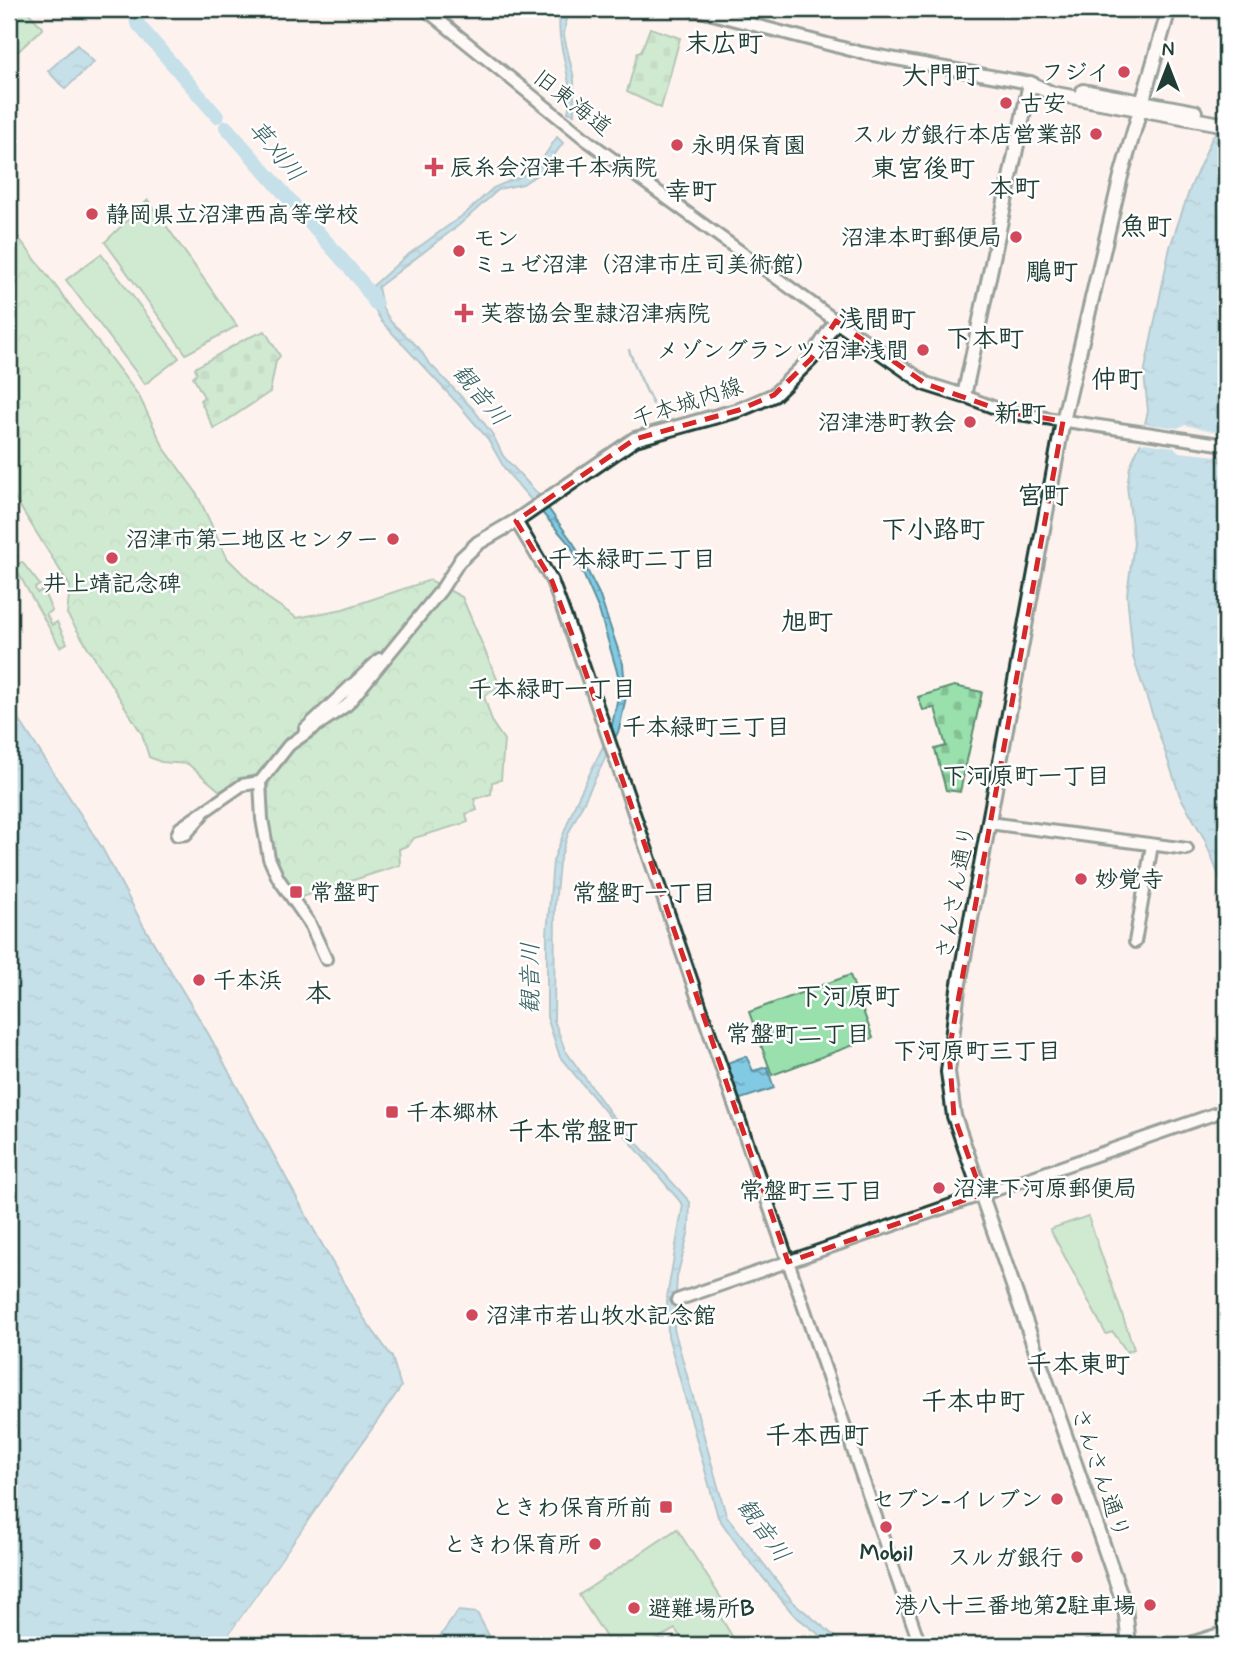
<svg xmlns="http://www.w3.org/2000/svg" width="1235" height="1654" font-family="Mynerve,'Klee One',sans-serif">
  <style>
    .green { fill: #99e0ad; stroke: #5c8e70; stroke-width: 2 }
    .forest { fill: url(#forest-crowns); stroke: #5c8e70; stroke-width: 2 }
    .cemetery { fill: url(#cemetery-stones); stroke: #5c8e70; stroke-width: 2 }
    .water { fill: url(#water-ripples); stroke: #5a919d; stroke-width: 2 }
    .pier { fill: #fdf2ee }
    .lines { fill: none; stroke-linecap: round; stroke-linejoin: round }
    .stream { stroke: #5a919d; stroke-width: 2.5 }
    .river { stroke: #82c9e3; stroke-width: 14 }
    .tertiary-casing { stroke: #1f3d34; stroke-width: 16 }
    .secondary-casing { stroke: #1f3d34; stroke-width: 18 }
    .tertiary { stroke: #fff; stroke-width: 10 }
    .secondary { stroke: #fff; stroke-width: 12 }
    .marked { fill: none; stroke: #d62828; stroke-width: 5; stroke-dasharray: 14 9; stroke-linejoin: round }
    .poi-dot { fill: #d1495b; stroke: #fff; stroke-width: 2.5 }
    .labels { text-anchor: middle; stroke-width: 5; stroke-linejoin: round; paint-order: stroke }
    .poi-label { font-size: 23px; font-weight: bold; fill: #1f3d34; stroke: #fff; text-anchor: start }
    .street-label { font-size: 23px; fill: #1f3d34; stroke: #fff }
    .water-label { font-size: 24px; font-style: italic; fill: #386060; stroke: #fff }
    .neighbourhood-label { font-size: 24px; font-weight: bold; fill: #1f3d34; stroke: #fff }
    .quarter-label { font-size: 26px; font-weight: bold; fill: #1f3d34; stroke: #fff }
  </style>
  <defs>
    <pattern id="forest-crowns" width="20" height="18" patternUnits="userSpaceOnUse" patternTransform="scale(1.75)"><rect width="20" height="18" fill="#99e0ad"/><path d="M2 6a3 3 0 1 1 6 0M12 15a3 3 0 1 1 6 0" fill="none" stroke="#83c195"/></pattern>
    <pattern id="cemetery-stones" width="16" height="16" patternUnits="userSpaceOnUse" patternTransform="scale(1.75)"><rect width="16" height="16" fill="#99e0ad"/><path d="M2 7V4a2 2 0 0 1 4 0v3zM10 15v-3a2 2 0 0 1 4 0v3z" fill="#83c195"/></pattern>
    <pattern id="water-ripples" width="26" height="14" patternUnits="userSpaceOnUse" patternTransform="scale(1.75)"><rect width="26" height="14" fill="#82c9e3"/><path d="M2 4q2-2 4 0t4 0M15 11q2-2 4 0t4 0" fill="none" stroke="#6aa4b9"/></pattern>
  </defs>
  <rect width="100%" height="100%" fill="#fdf2ee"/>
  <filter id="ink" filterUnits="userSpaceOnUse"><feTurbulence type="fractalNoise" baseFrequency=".0143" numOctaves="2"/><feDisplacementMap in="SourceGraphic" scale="14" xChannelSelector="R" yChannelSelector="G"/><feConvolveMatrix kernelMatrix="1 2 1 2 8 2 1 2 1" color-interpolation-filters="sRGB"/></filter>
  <g filter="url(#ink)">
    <g class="green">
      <path d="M 9,9 L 25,9 L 43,28 L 9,60 Z"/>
      <path d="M 148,200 L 237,326 L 186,354 L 105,242 Z"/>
      <path d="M 101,254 L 179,358 L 145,384 L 66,280 Z"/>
      <path d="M 12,547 L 18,557 L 14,561 L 16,565 L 22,562 L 40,585 L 35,588 L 37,593 L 43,590 L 52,611 L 46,614 L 52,625 L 57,622 L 67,643 L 60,647 L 9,557 L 9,549 Z"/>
      <path d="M 850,975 L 873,1038 L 772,1075 L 749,1012 Z"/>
      <path d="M 1088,1216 L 1134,1349 L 1127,1352 L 1113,1332 L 1106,1334 L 1050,1229 Z"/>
      <path d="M 677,1529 L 728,1609 L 718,1613 L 735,1641 L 728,1645 L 686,1645 L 675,1629 L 646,1645 L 611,1645 L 579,1595 Z"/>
    </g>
    <path class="forest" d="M 9,225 L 139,396 L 164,448 L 196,492 L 227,558 L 266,597 L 297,618 L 343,609 L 430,580 L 462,597 L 500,686 L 484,696 L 493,724 L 504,740 L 501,780 L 492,782 L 491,794 L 474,799 L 477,810 L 466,814 L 468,822 L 414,838 L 409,845 L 399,849 L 400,865 L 298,898 C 273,866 262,821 269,781 L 249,778 L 220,791 L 188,764 L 161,762 L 149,757 L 142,734 L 67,614 L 70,586 L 9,489 Z"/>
    <g class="cemetery">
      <path d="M 650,28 L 680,38 L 661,108 L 627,92 L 638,52 L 641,52 Z"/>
      <path d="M 265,331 L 280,356 L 276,361 L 270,392 L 214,429 L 200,400 L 204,397 L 193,377 L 197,373 L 195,368 L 245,339 Z"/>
      <path d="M 954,686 L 982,692 L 960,792 L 946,790 L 935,749 L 946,746 L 935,708 L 923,710 L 918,697 Z"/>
    </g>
    <g class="water">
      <path d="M 561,9 L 567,9 L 564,36 L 574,78 L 574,114 L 568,112 C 576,77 553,45 561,9 Z"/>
      <path d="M 77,45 L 94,62 L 65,89 L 48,71 Z"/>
      <path d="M 1226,115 L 1226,894 L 1204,838 L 1180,796 L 1133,657 L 1127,594 L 1134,543 L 1127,486 L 1130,466 L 1140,444 L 1148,411 L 1144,374 L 1170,247 L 1191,186 L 1212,138 Z"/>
      <path d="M 557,137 L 563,143 L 542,171 L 523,184 L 499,189 L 459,225 L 378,287 L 382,307 L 391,322 L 419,348 L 428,362 L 473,409 L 493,435 L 503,456 L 537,493 L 574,544 L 599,594 L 623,664 L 626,697 L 619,730 L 568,834 L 559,863 L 555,905 L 554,1020 L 565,1050 L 611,1114 L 690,1202 L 689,1230 L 677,1277 L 674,1329 L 726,1515 L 793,1602 L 845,1645 L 833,1645 L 794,1615 L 746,1557 L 718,1517 L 668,1336 L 667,1297 L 683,1205 L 560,1057 L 547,1017 L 547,934 L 553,861 L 576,802 L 611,730 L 619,692 L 618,675 L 599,610 L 571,546 L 506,471 L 488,439 L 460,406 L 382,322 L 365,293 L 405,257 L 466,213 L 493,188 L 535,170 Z"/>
      <path d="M 9,704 L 101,846 L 143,925 L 209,1035 L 314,1230 L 363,1317 L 392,1357 L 401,1387 L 222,1645 L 9,1645 Z"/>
      <path d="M 746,1056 L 753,1071 L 767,1067 L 774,1088 L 741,1099 L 738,1097 L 727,1063 Z"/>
      <path d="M 458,1611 L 477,1613 L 494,1645 L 434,1645 Z"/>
    </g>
    <g class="pier">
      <path d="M 1140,423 L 1177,428 L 1185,425 L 1226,434 L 1226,457 L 1179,452 L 1174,447 L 1137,442 Z"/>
      <path d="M 404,1385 L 404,1389 L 226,1645 L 222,1645 Z"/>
    </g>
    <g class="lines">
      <path class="stream" d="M 629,350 C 636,370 644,386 653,404"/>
      <g class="river">
        <path d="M 135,9 L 137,23 L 217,116"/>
        <path d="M 226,127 L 360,280 L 376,304"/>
      </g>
      <g class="tertiary-casing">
        <g id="tertiary">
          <path d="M 425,9 L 588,141 L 836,321"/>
          <path d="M 693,9 L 862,53 L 1030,83"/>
          <path d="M 964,396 L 1006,412 L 1226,445"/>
          <path d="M 516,521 L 552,581 L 581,659 L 920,1645"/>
          <path d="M 305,729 L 380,659"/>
          <path d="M 202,815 L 186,834 L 177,835 L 180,828 L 242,785 L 260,782"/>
          <path d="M 989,823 L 1187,849"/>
          <path d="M 1135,942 L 1152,845"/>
          <path d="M 326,959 L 310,924 L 278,878 L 269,858 L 262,819 L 260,782 L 289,745 L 347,705 L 441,590 L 461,559"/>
          <path d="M 677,1300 L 1226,1110"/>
          <path d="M 1184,1645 L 1226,1632"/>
        </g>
      </g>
      <g class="secondary-casing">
        <g id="secondary">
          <path d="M 1030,83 L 1051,93 L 1226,125"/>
          <path d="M 1083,91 L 1195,112"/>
          <path d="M 461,559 L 478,543 L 516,521 L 635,439 L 739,410 L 774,395 L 811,359 L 836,321 L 926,384 L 964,396 L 1030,83"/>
          <path d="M 1129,1645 L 1125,1607 L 954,1116 L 948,1072 L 958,989 L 1063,421 L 1121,176 L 1169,9"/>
        </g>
      </g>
      <use href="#tertiary" class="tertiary"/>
      <use href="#secondary" class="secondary"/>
    </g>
  </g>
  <path d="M0 0H1235V1654H0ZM 836,321 L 926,384 L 1006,412 L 1063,421 L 949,1051 L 954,1116 L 982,1194 L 788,1262 L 581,659 L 552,581 L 516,521 L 635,439 L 739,410 L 774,395 L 811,359 Z" fill="#fdf2ee" fill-opacity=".55" fill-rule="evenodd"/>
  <path class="marked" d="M 836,321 L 926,384 L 1006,412 L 1063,421 L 949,1051 L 954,1116 L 982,1194 L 788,1262 L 581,659 L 552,581 L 516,521 L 635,439 L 739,410 L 774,395 L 811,359 Z"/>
  <g class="poi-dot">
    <circle cx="1124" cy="72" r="7"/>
    <circle cx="1006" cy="103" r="7"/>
    <circle cx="1096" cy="134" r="7"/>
    <circle cx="677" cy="145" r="7"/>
    <path d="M430.5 156.5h7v7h7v7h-7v7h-7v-7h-7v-7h7z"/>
    <circle cx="92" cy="214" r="7"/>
    <circle cx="1016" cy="237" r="7"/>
    <circle cx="459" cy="251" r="7"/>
    <path d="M460.5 302.5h7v7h7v7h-7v7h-7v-7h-7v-7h7z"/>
    <circle cx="923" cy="350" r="7"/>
    <circle cx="970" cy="422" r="7"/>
    <circle cx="393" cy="539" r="7"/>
    <circle cx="112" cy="558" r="7"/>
    <circle cx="1081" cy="879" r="7"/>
    <rect x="289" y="885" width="14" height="14" rx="3.5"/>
    <circle cx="199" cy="980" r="7"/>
    <rect x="385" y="1105" width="14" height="14" rx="3.5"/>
    <circle cx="939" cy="1188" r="7"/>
    <circle cx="472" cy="1315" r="7"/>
    <circle cx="1057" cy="1499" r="7"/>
    <rect x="659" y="1500" width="14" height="14" rx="3.5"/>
    <circle cx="886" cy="1527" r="7"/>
    <circle cx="595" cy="1544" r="7"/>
    <circle cx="1077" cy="1557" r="7"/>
    <circle cx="1150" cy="1605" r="7"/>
    <circle cx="634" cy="1608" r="7"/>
  </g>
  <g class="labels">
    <g class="poi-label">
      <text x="1110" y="80" text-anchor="end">フジイ</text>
      <text x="1020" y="111">古安</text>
      <text x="1082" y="142" text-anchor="end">スルガ銀行本店営業部</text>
      <text x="691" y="153">永明保育園</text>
      <text x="450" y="175">辰糸会沼津千本病院</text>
      <text x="106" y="222">静岡県立沼津西高等学校</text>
      <text x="1002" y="245" text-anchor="end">沼津本町郵便局</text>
      <text x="473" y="246">モン<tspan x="473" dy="26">ミュゼ沼津（沼津市庄司美術館）</tspan></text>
      <text x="480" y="321">芙蓉協会聖隷沼津病院</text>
      <text x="909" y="358" text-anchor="end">メゾングランツ沼津浅間</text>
      <text x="956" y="430" text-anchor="end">沼津港町教会</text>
      <text x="379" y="547" text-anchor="end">沼津市第二地区センター</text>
      <text x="112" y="591" text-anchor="middle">井上靖記念碑</text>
      <text x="1095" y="887">妙覚寺</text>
      <text x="310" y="900">常盤町</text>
      <text x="213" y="988">千本浜</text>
      <text x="406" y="1120">千本郷林</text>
      <text x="953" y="1196">沼津下河原郵便局</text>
      <text x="486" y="1323">沼津市若山牧水記念館</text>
      <text x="1043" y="1507" text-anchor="end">セブン-イレブン</text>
      <text x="652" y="1515" text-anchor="end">ときわ保育所前</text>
      <text x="581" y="1552" text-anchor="end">ときわ保育所</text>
      <text x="886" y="1560" text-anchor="middle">Mobil</text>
      <text x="1063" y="1565" text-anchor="end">スルガ銀行</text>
      <text x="1136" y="1613" text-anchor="end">港八十三番地第2駐車場</text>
      <text x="648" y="1616">避難場所B</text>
    </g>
    <g class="street-label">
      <text transform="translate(573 102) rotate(38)" y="8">旧東海道</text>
      <text transform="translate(687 402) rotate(-18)" y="8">千本城内線</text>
      <text transform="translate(955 892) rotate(-80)" y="8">さんさん通り</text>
      <text transform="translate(1101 1473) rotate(71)" y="8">さんさん通り</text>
    </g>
    <g class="water-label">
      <text transform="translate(277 151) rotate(50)" y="8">草刈川</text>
      <text transform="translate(481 395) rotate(50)" y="8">観音川</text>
      <text transform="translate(530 978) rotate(-90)" y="8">観音川</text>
      <text transform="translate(764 1530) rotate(54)" y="8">観音川</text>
    </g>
    <g class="neighbourhood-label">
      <text x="632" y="567">千本緑町二丁目</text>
      <text x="552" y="697">千本緑町一丁目</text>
      <text x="706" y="735">千本緑町三丁目</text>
      <text x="1026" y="784">下河原町一丁目</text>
      <text x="644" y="901">常盤町一丁目</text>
      <text x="798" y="1042">常盤町二丁目</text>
      <text x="977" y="1059">下河原町三丁目</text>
      <text x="811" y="1199">常盤町三丁目</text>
    </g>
    <g class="quarter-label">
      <text x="724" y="52">末広町</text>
      <text x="941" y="84">大門町</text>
      <text x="923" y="177">東宮後町</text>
      <text x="1014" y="197">本町</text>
      <text x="691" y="200">幸町</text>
      <text x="1146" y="235">魚町</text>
      <text x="1052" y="280">鵰町</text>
      <text x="877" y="328">浅間町</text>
      <text x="985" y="347">下本町</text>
      <text x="1117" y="388">仲町</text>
      <text x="1020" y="422">新町</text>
      <text x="1043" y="504">宮町</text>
      <text x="933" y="538">下小路町</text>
      <text x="807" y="630">旭町</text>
      <text x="318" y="1002">本</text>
      <text x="848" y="1005">下河原町</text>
      <text x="573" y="1140">千本常盤町</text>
      <text x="1078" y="1373">千本東町</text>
      <text x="973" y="1410">千本中町</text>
      <text x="817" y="1444">千本西町</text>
    </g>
  </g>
  <rect width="1235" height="1654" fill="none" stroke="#fff" stroke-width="35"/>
  <rect x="18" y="18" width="1200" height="1619" fill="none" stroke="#1f3d34" stroke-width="2.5" filter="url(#ink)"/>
  <g transform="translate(1168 66)" stroke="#ffffff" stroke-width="5" paint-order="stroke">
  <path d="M0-5L12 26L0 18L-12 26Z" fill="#1f3d34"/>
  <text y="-10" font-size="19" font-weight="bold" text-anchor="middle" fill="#1f3d34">N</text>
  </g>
</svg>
